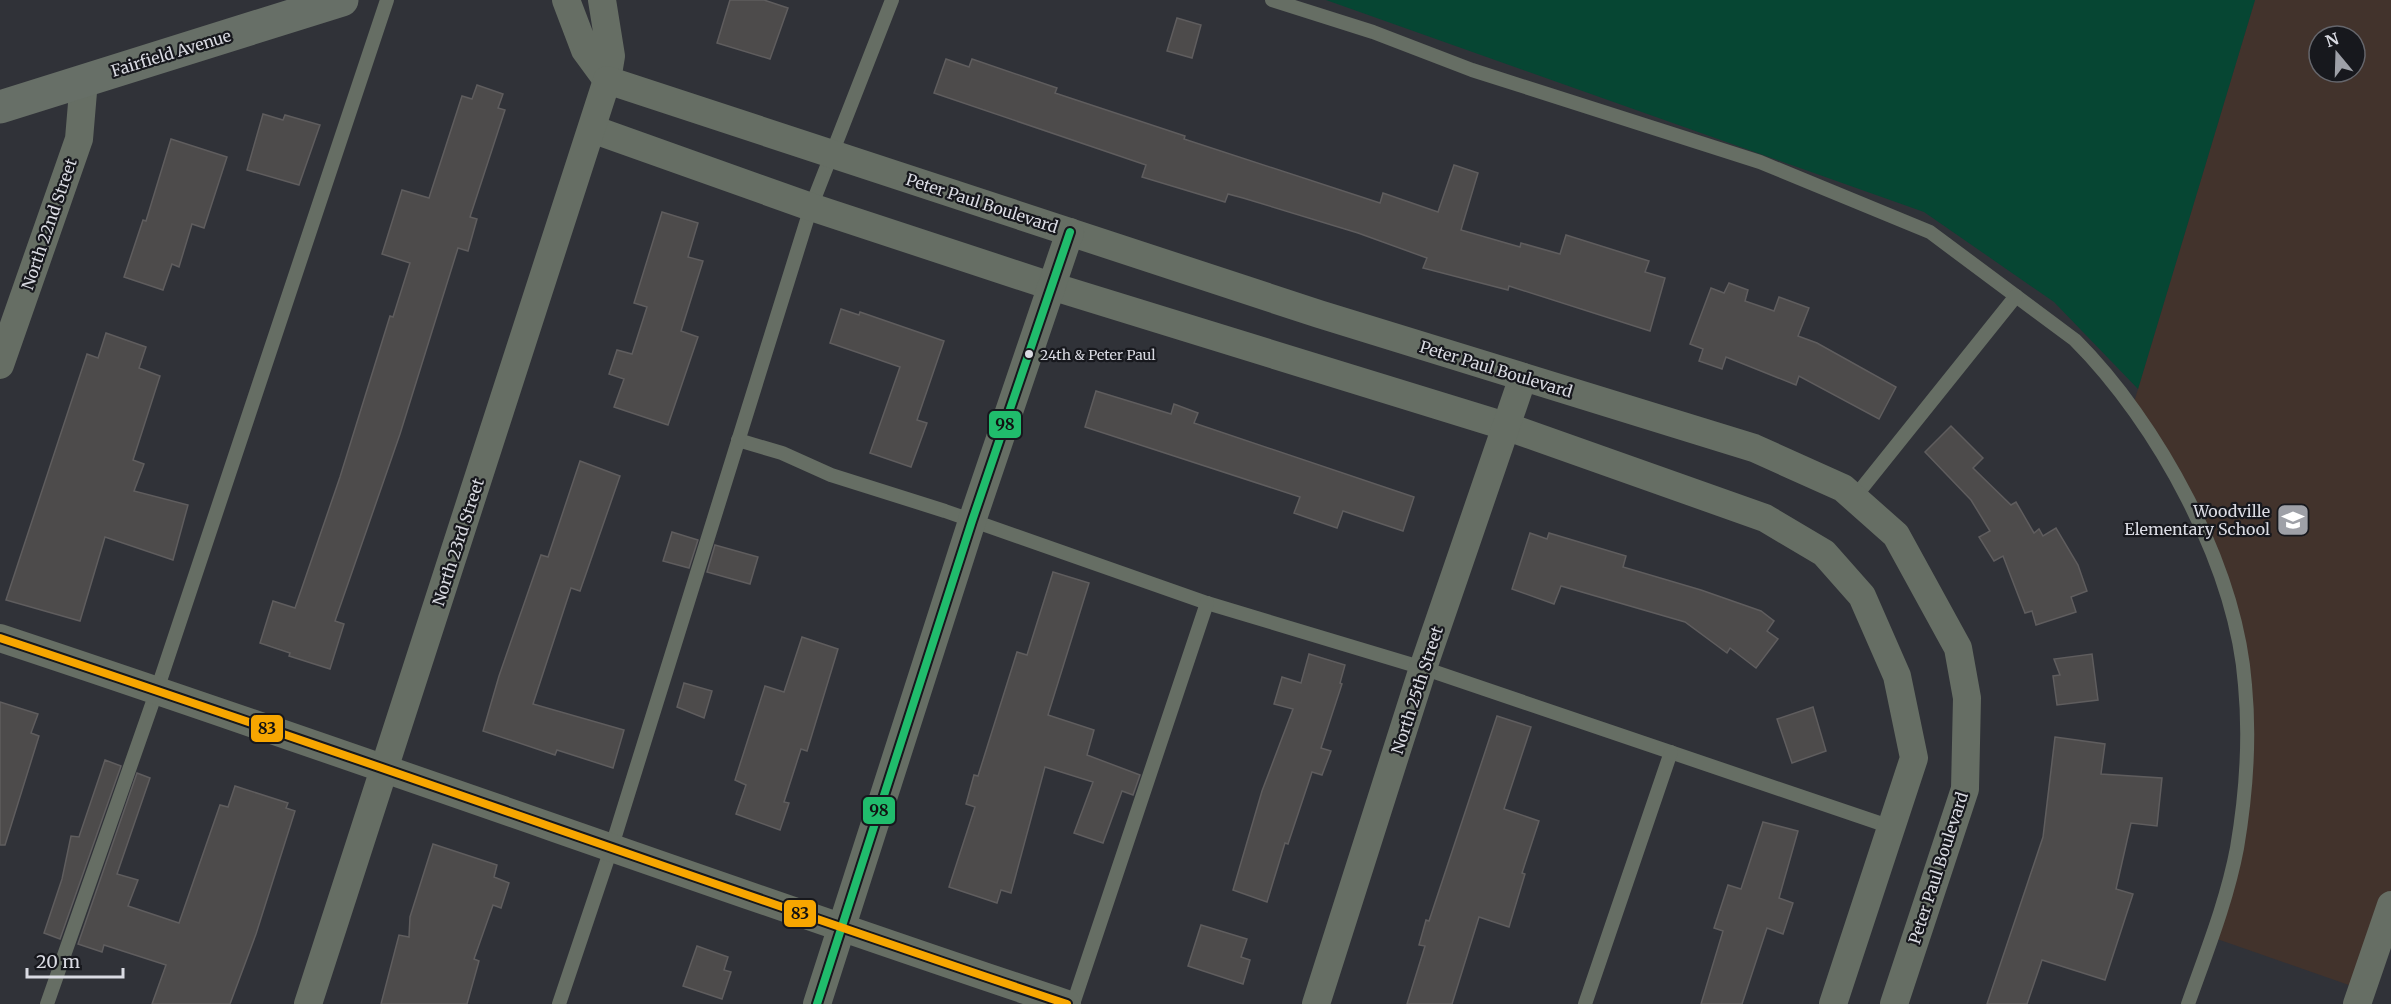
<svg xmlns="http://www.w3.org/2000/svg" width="2391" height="1004" font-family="Merriweather,serif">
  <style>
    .education { fill: #42332c; fill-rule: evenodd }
    .green { fill: #064633 }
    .building { fill: #4d4b4b; stroke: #5f5d5e; stroke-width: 1.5 }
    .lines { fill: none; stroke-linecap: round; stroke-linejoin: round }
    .service { stroke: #666e64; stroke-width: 14 }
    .minor { stroke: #666e64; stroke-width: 28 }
    .secondary { stroke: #676f67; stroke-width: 33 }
    .bus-1-casing { stroke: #17181d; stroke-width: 12 }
    .bus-2-casing { stroke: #17181d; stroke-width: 12 }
    .bus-1 { stroke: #20bc6c; stroke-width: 8 }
    .bus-2 { stroke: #f7a600; stroke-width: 8 }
    .bus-dot { fill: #dadbe3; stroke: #17181d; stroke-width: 2 }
    .labels { text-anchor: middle; stroke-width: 4.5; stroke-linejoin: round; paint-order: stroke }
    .bus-label { font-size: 14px; fill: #dadbe3; stroke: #17181d; text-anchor: start }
    .street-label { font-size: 16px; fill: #dadbe3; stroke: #17181d }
    .poi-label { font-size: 16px; fill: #dadbe3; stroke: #17181d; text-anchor: end }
    .line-badge { stroke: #17181d; stroke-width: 2 }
    .pale-badge-label { font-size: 16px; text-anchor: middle; font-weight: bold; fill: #111 }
  </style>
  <rect width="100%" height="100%" fill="#303238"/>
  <path class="education" d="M 2255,0 L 2391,0 L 2391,904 L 2363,990 L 2217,939 L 2243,770 L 2240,654 L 2209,547 L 2132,409 ZM 2319,36 L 2355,36 L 2355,72 L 2319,72 Z"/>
  <path class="green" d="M 1326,0 L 2255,0 L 2138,389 L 2054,302 L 1924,212 Z"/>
  <g class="building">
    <path d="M 730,0 L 764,0 L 788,8 L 770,59 L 717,43 Z"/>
    <path d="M 1177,18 L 1201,25 L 1192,58 L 1167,51 Z"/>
    <path d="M 946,59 L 969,67 L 972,59 L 1057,88 L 1055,93 L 1185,136 L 1184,139 L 1380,203 L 1383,193 L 1438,212 L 1454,165 L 1478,173 L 1461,230 L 1520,247 L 1521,243 L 1560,254 L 1566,235 L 1649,261 L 1645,272 L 1665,278 L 1650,331 L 1509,286 L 1508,290 L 1423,268 L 1427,258 L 1358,233 L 1243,198 L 1228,194 L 1225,202 L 1142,177 L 1146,165 L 934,93 Z"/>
    <path d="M 477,85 L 503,94 L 498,108 L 505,110 L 470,217 L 477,219 L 468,251 L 458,248 L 400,434 L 335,621 L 344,624 L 330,669 L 289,656 L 290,653 L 260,643 L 273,601 L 295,608 L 340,477 L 390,316 L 393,317 L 410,263 L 382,254 L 402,190 L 429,198 L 462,96 L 472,99 Z"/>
    <path d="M 263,114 L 283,120 L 285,115 L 320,125 L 299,185 L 247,170 Z"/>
    <path d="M 171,139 L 227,157 L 204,228 L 192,224 L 179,267 L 172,264 L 163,290 L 124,277 L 143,220 L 146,221 Z"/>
    <path d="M 662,212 L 698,223 L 688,257 L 703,261 L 681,331 L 698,337 L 668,425 L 614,407 L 624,379 L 609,374 L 617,350 L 632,354 L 647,307 L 634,303 Z"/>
    <path d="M 1729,283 L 1748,290 L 1745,301 L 1774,311 L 1779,297 L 1809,308 L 1798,336 L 1817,343 L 1896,387 L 1879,419 L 1799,376 L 1796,385 L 1726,357 L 1722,369 L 1699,361 L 1703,349 L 1690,344 L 1711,288 L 1724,293 Z"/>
    <path d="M 841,309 L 859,315 L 860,312 L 944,341 L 917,420 L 927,423 L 911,467 L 870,453 L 900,367 L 830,343 Z"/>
    <path d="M 106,333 L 146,347 L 139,368 L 160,376 L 133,460 L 144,464 L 134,491 L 188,505 L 173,560 L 105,537 L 80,621 L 6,600 L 87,354 L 98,358 Z"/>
    <path d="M 1096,391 L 1171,414 L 1174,404 L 1198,413 L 1194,423 L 1414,497 L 1403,531 L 1343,511 L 1337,528 L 1294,513 L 1300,497 L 1085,427 Z"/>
    <path d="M 1951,426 L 1983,458 L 1973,468 L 2011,505 L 2016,502 L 2034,533 L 2039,529 L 2043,536 L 2056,528 L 2078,565 L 2087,591 L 2071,597 L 2076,612 L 2036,625 L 2032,611 L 2025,613 L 2003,556 L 1994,561 L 1979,537 L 1990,531 L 1971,500 L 1925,452 Z"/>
    <path d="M 580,461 L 620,476 L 580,591 L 571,588 L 533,704 L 624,730 L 613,768 L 557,750 L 555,755 L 483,731 L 499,676 L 541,555 L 548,557 Z"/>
    <path d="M 672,532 L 698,540 L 689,568 L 663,561 Z"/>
    <path d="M 1530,533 L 1547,539 L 1549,533 L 1626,556 L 1623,567 L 1701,590 L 1761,611 L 1774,621 L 1767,631 L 1778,639 L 1756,668 L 1730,648 L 1727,653 L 1685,622 L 1561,586 L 1554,604 L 1512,589 Z"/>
    <path d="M 715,545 L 758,557 L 750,584 L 707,572 Z"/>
    <path d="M 1053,572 L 1089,583 L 1048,715 L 1094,730 L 1087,755 L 1140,775 L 1133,795 L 1122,791 L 1103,843 L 1074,833 L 1093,782 L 1045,767 L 1011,893 L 1001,890 L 997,903 L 949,887 L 975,807 L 966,804 L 974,775 L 978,776 L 1017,652 L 1027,655 Z"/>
    <path d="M 802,637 L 838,649 L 807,751 L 801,749 L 784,802 L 789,803 L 780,830 L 736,814 L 746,785 L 735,780 L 765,686 L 784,692 Z"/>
    <path d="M 1309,654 L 1345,665 L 1340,683 L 1342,684 L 1321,748 L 1331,751 L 1322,775 L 1312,772 L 1288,844 L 1285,843 L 1267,902 L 1233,890 L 1262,791 L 1293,709 L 1274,704 L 1282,677 L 1301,683 Z"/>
    <path d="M 2092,654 L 2098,700 L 2057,705 L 2053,676 L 2060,675 L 2054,659 Z"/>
    <path d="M 684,683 L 712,691 L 704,718 L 677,707 Z"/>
    <path d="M 0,702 L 38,714 L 31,733 L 39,736 L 5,845 L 0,845 Z"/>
    <path d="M 1813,707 L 1826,751 L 1792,763 L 1777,719 Z"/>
    <path d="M 1497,716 L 1531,727 L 1504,809 L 1539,821 L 1522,873 L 1525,874 L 1509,927 L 1479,917 L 1452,1004 L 1407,1004 L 1425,946 L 1419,945 L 1426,920 L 1429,921 Z"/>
    <path d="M 2055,737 L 2105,744 L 2101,774 L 2162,778 L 2157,826 L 2131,823 L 2116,889 L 2133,894 L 2105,980 L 2042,960 L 2027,1004 L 1987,1004 L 2043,837 Z"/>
    <path d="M 105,760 L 121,766 L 60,939 L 44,933 L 62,879 L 71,836 L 79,837 Z"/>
    <path d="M 137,773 L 150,778 L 117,874 L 138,880 L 128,906 L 179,923 L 220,805 L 228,807 L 235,786 L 288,803 L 286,808 L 295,811 L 256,934 L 230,1004 L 152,1004 L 166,965 L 104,945 L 102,952 L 78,944 Z"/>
    <path d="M 1763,822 L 1798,831 L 1779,898 L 1793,903 L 1783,934 L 1767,928 L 1742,1004 L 1701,1004 L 1723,931 L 1714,928 L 1728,885 L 1741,889 Z"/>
    <path d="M 433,844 L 497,865 L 494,877 L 509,883 L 501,908 L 493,905 L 474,959 L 479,961 L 467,1004 L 381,1004 L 399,935 L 409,937 L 410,917 Z"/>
    <path d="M 1201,925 L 1247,939 L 1241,957 L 1250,960 L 1243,984 L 1188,966 Z"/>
    <path d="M 697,946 L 728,957 L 724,970 L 731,972 L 722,999 L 683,986 Z"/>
  </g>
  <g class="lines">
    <g class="service">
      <path d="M 1272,0 L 1373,32 L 1472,70 L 1760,162 L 1930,232 L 2075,340 C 2158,423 2236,566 2245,685 C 2250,738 2246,795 2237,848 C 2227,901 2206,953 2188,1004"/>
      <path d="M 738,440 L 782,453 L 831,475 L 945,511 L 1207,603 L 1423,668 L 1891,827"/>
      <path d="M 1854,498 L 2016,296"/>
      <path d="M 47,1004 L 157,690 L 387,0"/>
      <path d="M 559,1004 L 611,849 L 811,207 L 892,0"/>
      <path d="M 1073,1004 L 1207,603"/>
      <path d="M 1585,1004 L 1671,752"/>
    </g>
    <g class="minor">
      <path d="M 566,0 L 585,50 L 607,80 L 611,56 L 602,0"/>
      <path d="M 592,129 L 811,207 L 1051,286 L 1505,426 L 1765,518 L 1824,553 L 1862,596 L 1897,676 L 1914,758 L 1833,1004"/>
      <path d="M 0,365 L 79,139 L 84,80"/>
      <path d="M 0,638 C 357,756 710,885 1067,1004"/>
      <path d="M 308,1004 L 607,80 L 1319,314 L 1754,448 L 1843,488 L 1896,535 L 1958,648 L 1967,698 L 1965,789 L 1894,1004"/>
      <path d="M 817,1004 L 972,521 L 1070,232"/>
      <path d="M 1316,1004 L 1423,668 L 1523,377"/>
      <path d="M 2357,1004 L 2391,905"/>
    </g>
    <path class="secondary" d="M 0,107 L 342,0"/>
    <g class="bus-1-casing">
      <path id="bus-1" d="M 817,1004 L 972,521 L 1070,232"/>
    </g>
    <g class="bus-2-casing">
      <path id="bus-2" d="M 0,638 C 357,756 710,885 1067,1004"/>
    </g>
    <use href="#bus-1" class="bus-1"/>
    <use href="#bus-2" class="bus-2"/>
  </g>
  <defs>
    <g id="school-square" transform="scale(1.725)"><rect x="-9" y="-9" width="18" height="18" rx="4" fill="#9ea0a7" stroke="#17181d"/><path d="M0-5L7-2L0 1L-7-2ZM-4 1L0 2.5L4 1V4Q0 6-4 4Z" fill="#fff"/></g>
  </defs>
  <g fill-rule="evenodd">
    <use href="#school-square" x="2293" y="520"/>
  </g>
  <circle class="bus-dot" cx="1029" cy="354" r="5"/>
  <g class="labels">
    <g class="bus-label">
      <text x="1040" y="360">24th &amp; Peter Paul</text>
    </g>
    <g class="street-label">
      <text transform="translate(171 53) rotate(-17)" y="6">Fairfield Avenue</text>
      <text transform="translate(982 203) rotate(18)" y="6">Peter Paul Boulevard</text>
      <text transform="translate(49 224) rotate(-71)" y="6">North 22nd Street</text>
      <text transform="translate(1496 369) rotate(17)" y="6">Peter Paul Boulevard</text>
      <text transform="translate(458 542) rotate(-72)" y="6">North 23rd Street</text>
      <text transform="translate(1417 690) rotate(-72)" y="6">North 25th Street</text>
      <text transform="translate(1938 868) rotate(-72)" y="6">Peter Paul Boulevard</text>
    </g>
    <g class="poi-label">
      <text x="2270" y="517">Woodville<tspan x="2270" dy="18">Elementary School</tspan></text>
    </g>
  </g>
  <g class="line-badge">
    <rect x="988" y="410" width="34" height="29" rx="6" fill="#20bc6c"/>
    <rect x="250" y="714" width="34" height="29" rx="6" fill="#f7a600"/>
    <rect x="862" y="796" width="34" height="29" rx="6" fill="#20bc6c"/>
    <rect x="783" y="899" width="34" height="29" rx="6" fill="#f7a600"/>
  </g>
  <g class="pale-badge-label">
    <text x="1005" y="430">98</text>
    <text x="267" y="734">83</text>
    <text x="879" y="816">98</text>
    <text x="800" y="919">83</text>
  </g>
  <g transform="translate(2337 54) rotate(341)"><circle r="28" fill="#17181d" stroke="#65666c" stroke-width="1.5"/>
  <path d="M0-4.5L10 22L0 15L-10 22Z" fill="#9ea0a7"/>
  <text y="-9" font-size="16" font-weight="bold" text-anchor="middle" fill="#dadbe3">N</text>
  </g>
  <path d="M27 968v9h96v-9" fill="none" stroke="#dadbe3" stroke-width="3"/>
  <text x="36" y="968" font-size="18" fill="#dadbe3" stroke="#17181d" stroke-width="4.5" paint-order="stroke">20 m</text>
</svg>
